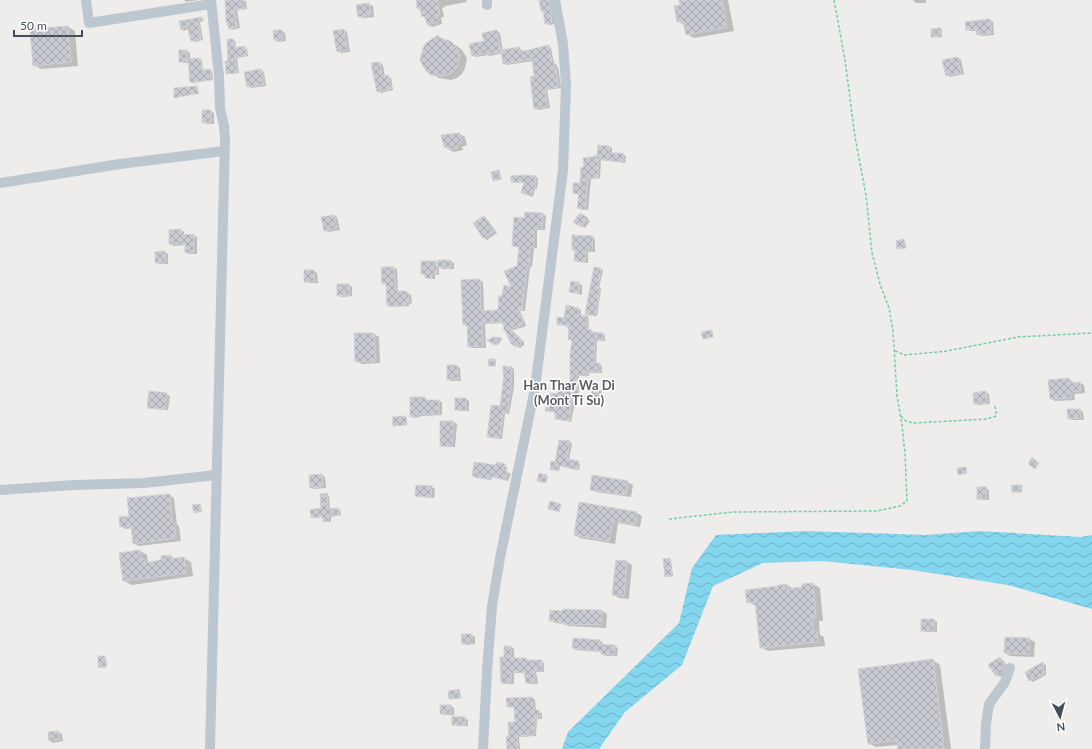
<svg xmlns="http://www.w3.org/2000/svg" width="1092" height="749" font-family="Lato,sans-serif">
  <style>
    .water { fill: url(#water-waves) }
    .shadow { fill: #0003 }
    .building { fill: url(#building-cross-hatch); stroke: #d0d2d8 }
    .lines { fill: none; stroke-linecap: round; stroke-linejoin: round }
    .path { stroke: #70cea1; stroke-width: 1.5; stroke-dasharray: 3 2; stroke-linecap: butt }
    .street { stroke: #bcc7cf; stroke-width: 10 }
    .labels { text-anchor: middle; stroke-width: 3; stroke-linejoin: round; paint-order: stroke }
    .quarter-label { font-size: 13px; font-weight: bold; fill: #595d62; stroke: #fff }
  </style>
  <defs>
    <pattern id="water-waves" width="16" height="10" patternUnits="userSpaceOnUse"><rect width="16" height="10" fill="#84d6ee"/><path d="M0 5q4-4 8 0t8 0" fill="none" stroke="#6eb0c4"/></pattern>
    <pattern id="building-cross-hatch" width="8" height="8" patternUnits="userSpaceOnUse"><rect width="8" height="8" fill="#c9cbd2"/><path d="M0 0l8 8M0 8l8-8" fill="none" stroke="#a5a7ad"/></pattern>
  </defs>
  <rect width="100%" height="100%" fill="#efecec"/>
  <path class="water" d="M 805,531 L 927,535 L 980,531 L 1081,537 L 1092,535 L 1092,609 L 1008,585 L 912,570 L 822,561 L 763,563 L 713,586 L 682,665 L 625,712 L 599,749 L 562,749 L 568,732 L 679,623 L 692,568 L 716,535 Z"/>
  <g class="shadow">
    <path d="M 184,0 L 198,0 L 186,2 Z"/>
    <path d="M 226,0 L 246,1 L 247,9 L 237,10 L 240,28 L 232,30 L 230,28 Z"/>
    <path d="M 417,0 L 466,0 L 467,2 L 445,6 L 445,7 L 442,8 L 444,17 L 441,17 L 442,24 L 432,27 L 428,25 L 426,19 L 423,16 Z"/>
    <path d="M 540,0 L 552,0 L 555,24 L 549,25 L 546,23 L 544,12 L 542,11 Z"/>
    <path d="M 680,0 L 728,0 L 734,31 L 694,38 L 687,34 L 685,26 L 678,21 L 681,6 Z"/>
    <path d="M 914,0 L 926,0 L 926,3 L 917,3 L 914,2 Z"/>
    <path d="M 369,4 L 373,6 L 374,17 L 362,18 L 359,16 L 357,6 Z"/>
    <path d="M 202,18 L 204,20 L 200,22 L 203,40 L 194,42 L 192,40 L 189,28 L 184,31 L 181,29 L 180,22 Z"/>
    <path d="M 990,20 L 993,22 L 994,35 L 981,36 L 978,34 L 977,31 L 971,31 L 967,30 Z"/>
    <path d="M 68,27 L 75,31 L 78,66 L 41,69 L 34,65 Z"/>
    <path d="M 941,29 L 942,30 L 942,37 L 932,37 Z"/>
    <path d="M 344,30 L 347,32 L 350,52 L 341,53 L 338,51 Z"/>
    <path d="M 274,31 L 282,31 L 285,33 L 286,41 L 278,42 L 275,40 Z"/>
    <path d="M 497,31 L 500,33 L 503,51 L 519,48 L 522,50 L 523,52 L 549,46 L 551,48 L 554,63 L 557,65 L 559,72 L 561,88 L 547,90 L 550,108 L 538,110 L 535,108 L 535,77 L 533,61 L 507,65 L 504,63 L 503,53 L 490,56 L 488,55 L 476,57 L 473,55 Z"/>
    <path d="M 438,36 L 457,46 L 462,50 L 467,58 L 465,68 L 462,74 L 457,78 L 451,80 L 439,78 L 432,74 L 427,44 Z"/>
    <path d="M 233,40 L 235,41 L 236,48 L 245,47 L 247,49 L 248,56 L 237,58 L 239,73 L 229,74 L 227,73 Z"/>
    <path d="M 187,51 L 190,53 L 190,60 L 200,59 L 202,60 L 203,71 L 210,70 L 212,71 L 213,80 L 193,83 L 191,82 L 189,63 L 183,63 L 180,61 Z"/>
    <path d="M 958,58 L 961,60 L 964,74 L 950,77 L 947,75 Z"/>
    <path d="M 380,63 L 383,65 L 385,77 L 388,77 L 391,78 L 393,90 L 381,93 L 378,91 Z"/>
    <path d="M 261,70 L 264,72 L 266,86 L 251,88 L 248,86 Z"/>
    <path d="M 197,87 L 198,88 L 199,94 L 175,97 Z"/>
    <path d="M 210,111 L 214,113 L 214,124 L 207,124 L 203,122 Z"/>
    <path d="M 460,134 L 465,137 L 467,145 L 462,147 L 463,150 L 454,152 L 444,147 Z"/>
    <path d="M 609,147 L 612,148 L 612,154 L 623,154 L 626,156 L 625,163 L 601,160 L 600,178 L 591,179 L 588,210 L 581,209 L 578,208 L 580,195 L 574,193 L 581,184 L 585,168 Z"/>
    <path d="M 499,171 L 502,179 L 495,181 L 494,180 Z"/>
    <path d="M 536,177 L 538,178 L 537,189 L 535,189 L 533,197 L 524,194 L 525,183 L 515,183 L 512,182 Z"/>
    <path d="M 543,214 L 546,216 L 545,230 L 537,230 L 537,248 L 534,248 L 532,267 L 530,267 L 525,311 L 520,311 L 526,325 L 524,327 L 512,330 L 524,342 L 524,345 L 520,348 L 512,344 L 507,331 L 505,330 L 504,323 L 485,324 L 486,348 L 472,348 L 469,346 L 467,326 L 464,324 L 480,280 L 483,282 L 484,312 L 499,311 L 503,298 L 512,288 L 518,266 L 520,248 L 513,245 L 525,219 Z"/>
    <path d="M 334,216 L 337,217 L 340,230 L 328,232 L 325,230 L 322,218 Z"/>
    <path d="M 583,216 L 590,221 L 585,228 L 575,222 Z"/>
    <path d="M 484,217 L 487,219 L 497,233 L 487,240 L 484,238 L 474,223 Z"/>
    <path d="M 180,230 L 184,232 L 184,236 L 193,235 L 197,237 L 197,254 L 189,254 L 186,252 L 186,245 L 174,246 L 170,244 Z"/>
    <path d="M 592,237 L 595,239 L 595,252 L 588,252 L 588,263 L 578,262 L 575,260 L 576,251 L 573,250 Z"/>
    <path d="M 165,252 L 168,254 L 168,264 L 159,264 L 156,262 Z"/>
    <path d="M 450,261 L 454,263 L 454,269 L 442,269 L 439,267 L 439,275 L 435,275 L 435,279 L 429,279 L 422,273 L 436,262 L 439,263 Z"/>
    <path d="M 394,268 L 397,269 L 398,292 L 405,292 L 411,295 L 412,303 L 409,304 L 409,306 L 391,307 L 388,305 L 386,285 L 383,283 Z"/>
    <path d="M 601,269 L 603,270 L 599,288 L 601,289 L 597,316 L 588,315 L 586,314 Z"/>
    <path d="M 314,271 L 317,273 L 318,283 L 309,283 L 305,281 Z"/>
    <path d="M 572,282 L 582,285 L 582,295 L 570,291 Z"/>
    <path d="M 349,285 L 352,287 L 352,296 L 342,297 L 338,295 Z"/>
    <path d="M 579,309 L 581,310 L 581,316 L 589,318 L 588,331 L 592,331 L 594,333 L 605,335 L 605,341 L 597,341 L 596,364 L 602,366 L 602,373 L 589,373 L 589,376 L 579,376 L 579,398 L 576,397 L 571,422 L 558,419 L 556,413 L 549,411 L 558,395 L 571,384 L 573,340 L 569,339 L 570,327 L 558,324 Z"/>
    <path d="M 374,334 L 379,337 L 380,363 L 362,364 L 356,361 Z"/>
    <path d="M 501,339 L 502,339 L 499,344 L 496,345 L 489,340 Z"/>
    <path d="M 490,360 L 496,361 L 496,366 L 489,365 Z"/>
    <path d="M 457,366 L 460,368 L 461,381 L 451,381 L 448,379 Z"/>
    <path d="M 512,368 L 514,369 L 514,387 L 509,414 L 505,414 L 502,439 L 491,438 L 488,437 L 501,407 Z"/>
    <path d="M 1069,379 L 1073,382 L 1073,384 L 1080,383 L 1084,385 L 1085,393 L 1074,394 L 1075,400 L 1055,401 L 1051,399 Z"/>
    <path d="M 594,388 L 602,391 L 600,402 L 591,399 Z"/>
    <path d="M 985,392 L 989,394 L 990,404 L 978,405 L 975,403 Z"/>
    <path d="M 166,394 L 170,396 L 168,410 L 152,409 L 149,407 Z"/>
    <path d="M 411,398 L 425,398 L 428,401 L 439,401 L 442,402 L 442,415 L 420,416 L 420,417 L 414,418 L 411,416 Z"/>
    <path d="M 466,399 L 469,401 L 469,411 L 460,411 L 456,409 Z"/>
    <path d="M 1080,410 L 1083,412 L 1084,420 L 1072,420 L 1069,418 Z"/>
    <path d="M 453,422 L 457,424 L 455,447 L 444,447 L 441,445 Z"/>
    <path d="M 570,442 L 572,444 L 569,460 L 580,464 L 579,470 L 560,466 L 559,471 L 551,469 Z"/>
    <path d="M 504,465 L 507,467 L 506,472 L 511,474 L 508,481 L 492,477 L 491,480 L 476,478 L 473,476 Z"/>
    <path d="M 322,475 L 325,477 L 326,488 L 314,489 L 311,487 Z"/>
    <path d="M 547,476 L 548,476 L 546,483 L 539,481 Z"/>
    <path d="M 593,476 L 628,482 L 633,485 L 631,497 L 596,492 L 591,489 Z"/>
    <path d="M 432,487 L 435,489 L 434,498 L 419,497 L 416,496 Z"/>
    <path d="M 978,488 L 986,488 L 989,490 L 989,500 L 981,500 L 978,498 Z"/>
    <path d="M 326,494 L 329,496 L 330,510 L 338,509 L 340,510 L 341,515 L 331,517 L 331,522 L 326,522 L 324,521 L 324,517 L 314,518 L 312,517 L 323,509 Z"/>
    <path d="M 169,495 L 174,498 L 177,525 L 179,526 L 181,541 L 139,546 L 134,543 L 132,528 L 126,529 L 121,526 L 130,516 Z"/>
    <path d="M 580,503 L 637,513 L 642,516 L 640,527 L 618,523 L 615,544 L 580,538 L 575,535 Z"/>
    <path d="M 140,551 L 147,555 L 148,563 L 163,561 L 170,556 L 176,559 L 183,558 L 191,562 L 193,576 L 132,585 L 124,581 Z"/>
    <path d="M 670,559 L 671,560 L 673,576 L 667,577 L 665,576 Z"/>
    <path d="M 627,562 L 632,565 L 629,599 L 619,598 L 614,595 Z"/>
    <path d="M 813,584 L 820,588 L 823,621 L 819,621 L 820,635 L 824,637 L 825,646 L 768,651 L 761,647 L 757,606 L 748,602 L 787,585 L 794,589 L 803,588 Z"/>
    <path d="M 602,611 L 607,614 L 606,628 L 568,626 L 565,624 L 555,623 L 550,620 Z"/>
    <path d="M 934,620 L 937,622 L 937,632 L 925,632 L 922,630 Z"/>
    <path d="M 471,635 L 475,637 L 475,644 L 466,645 L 463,643 Z"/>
    <path d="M 1029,639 L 1035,642 L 1034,657 L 1010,656 L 1005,653 Z"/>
    <path d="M 600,641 L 603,643 L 603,645 L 614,646 L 618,648 L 617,656 L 606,656 L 602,654 L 602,652 L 576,650 L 573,648 Z"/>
    <path d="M 511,647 L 514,649 L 514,659 L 525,659 L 544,663 L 544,672 L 536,672 L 538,684 L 529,684 L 526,682 L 526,673 L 514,673 L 514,684 L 504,684 L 502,682 L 505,658 Z"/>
    <path d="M 105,657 L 106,658 L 107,667 L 100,668 L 99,667 Z"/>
    <path d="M 1000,659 L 1003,660 L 1008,667 L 1005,674 L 1000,677 L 997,675 Z"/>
    <path d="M 933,660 L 940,665 L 951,749 L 899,749 L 898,745 L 876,747 L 868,743 Z"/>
    <path d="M 1043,664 L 1046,665 L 1046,675 L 1033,682 L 1030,680 Z"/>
    <path d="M 459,690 L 460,691 L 461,698 L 450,699 Z"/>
    <path d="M 533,698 L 535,700 L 536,711 L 542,713 L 542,719 L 537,719 L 536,736 L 519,737 L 520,749 L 508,749 L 510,737 L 516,723 L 515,708 L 508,706 Z"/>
    <path d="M 451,706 L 454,708 L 454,715 L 444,715 L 441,713 Z"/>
    <path d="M 464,718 L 468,720 L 468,726 L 457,726 L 453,724 Z"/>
    <path d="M 58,732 L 62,734 L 63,741 L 53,743 L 50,741 Z"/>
  </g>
  <g class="building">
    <path d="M 225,0 L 244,0 L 245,8 L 235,9 L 234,10 L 237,27 L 229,29 L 226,20 Z"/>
    <path d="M 416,0 L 437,0 L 440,15 L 437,15 L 438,22 L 427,25 L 425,16 L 422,17 L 420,9 L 417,8 Z"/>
    <path d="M 539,0 L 549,0 L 552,22 L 545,24 L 543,11 L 541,11 Z"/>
    <path d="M 679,0 L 722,0 L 727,27 L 686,35 L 683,21 L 677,22 L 674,6 L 680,5 Z"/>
    <path d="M 369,3 L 371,15 L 358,17 L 356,5 Z"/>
    <path d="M 202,17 L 202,19 L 198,21 L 201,39 L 191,41 L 187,26 L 181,30 L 179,21 Z"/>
    <path d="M 990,19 L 992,33 L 977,35 L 976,29 L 966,30 L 965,22 Z"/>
    <path d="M 68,26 L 71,62 L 33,66 L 30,29 Z"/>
    <path d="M 941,28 L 941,37 L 931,37 L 931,29 Z"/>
    <path d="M 344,29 L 347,50 L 337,52 L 333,31 Z"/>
    <path d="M 273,30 L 282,30 L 283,40 L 274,40 Z"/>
    <path d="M 497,30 L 501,52 L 486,54 L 486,53 L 472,56 L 469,44 L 484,41 L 482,33 Z"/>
    <path d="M 438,35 L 439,38 L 450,41 L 454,45 L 460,54 L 458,64 L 455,70 L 449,74 L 443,76 L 431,75 L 426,71 L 420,60 L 423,48 L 426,43 Z"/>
    <path d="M 227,39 L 233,39 L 234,48 L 245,46 L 246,55 L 235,57 L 237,73 L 226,74 L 225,61 L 228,61 Z"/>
    <path d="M 549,45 L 552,63 L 554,62 L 556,70 L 558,87 L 545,89 L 547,107 L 534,109 L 530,77 L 534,76 L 532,59 L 503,64 L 501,50 L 520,47 L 520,52 Z"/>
    <rect x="179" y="50" width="8" height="12"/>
    <path d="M 958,57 L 961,73 L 946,76 L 942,60 Z"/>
    <path d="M 200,58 L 202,70 L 210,69 L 211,80 L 190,82 L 188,59 Z"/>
    <path d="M 380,62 L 382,77 L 388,75 L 391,89 L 377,92 L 371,63 Z"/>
    <path d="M 261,69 L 264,84 L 247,87 L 244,72 Z"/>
    <path d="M 197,86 L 198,93 L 174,98 L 174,88 Z"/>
    <path d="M 202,110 L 211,110 L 211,122 L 202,123 Z"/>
    <path d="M 460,133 L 462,142 L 457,144 L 458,148 L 448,149 L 448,147 L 444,147 L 441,135 Z"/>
    <path d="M 598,145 L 610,146 L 609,153 L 623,153 L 623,162 L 598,159 L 598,177 L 588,178 L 585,210 L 577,208 L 579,194 L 573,193 L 573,183 L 580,183 L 581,167 L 584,167 L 583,158 L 597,156 Z"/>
    <path d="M 499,170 L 501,179 L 493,181 L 491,172 Z"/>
    <path d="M 526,175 L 536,176 L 535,188 L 533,188 L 531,196 L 521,193 L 524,182 L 511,182 L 511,176 Z"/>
    <path d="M 525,212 L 543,213 L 542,229 L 534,228 L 534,247 L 530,247 L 529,266 L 527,265 L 522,310 L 518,310 L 522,319 L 523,323 L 521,325 L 509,329 L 520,338 L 521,341 L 521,344 L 516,347 L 511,344 L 505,330 L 503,330 L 504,327 L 502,322 L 504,324 L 505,322 L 482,323 L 483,346 L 468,347 L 467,325 L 463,325 L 461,280 L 480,279 L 481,311 L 498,310 L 499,296 L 502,296 L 504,285 L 511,287 L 504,271 L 517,266 L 519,247 L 512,246 L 514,217 L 524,218 Z"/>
    <path d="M 580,213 L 588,218 L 581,227 L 573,222 Z"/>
    <path d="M 334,215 L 337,228 L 324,231 L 321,217 Z"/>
    <path d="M 484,216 L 494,231 L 483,238 L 473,223 Z"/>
    <path d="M 181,229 L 181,235 L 194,234 L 194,252 L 185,253 L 185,244 L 169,244 L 169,230 Z"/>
    <path d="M 572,235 L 593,236 L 592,251 L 586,251 L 585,262 L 574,261 L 575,250 L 572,250 Z"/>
    <path d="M 904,239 L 906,248 L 897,249 L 896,241 Z"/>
    <path d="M 165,251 L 165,263 L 155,263 L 155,252 Z"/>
    <path d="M 438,260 L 451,260 L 450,268 L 438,267 Z"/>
    <path d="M 421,261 L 437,261 L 437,274 L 432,274 L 432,278 L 425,278 L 425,274 L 421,274 Z"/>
    <path d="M 381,267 L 394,267 L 396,291 L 405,291 L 405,292 L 408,292 L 409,302 L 406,302 L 406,305 L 387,306 L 386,283 L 382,284 Z"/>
    <path d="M 594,267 L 601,268 L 598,287 L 600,287 L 595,316 L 585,314 Z"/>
    <path d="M 304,270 L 314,270 L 315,281 L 304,282 Z"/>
    <path d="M 571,281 L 579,282 L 579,294 L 569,292 Z"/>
    <path d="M 337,284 L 349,284 L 350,295 L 337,296 Z"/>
    <path d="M 566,305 L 579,308 L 579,315 L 588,316 L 586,329 L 592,330 L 592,332 L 603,333 L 603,341 L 595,340 L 594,363 L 600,363 L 600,372 L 587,372 L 587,376 L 577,375 L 578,397 L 574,397 L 573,402 L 572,402 L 569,421 L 555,419 L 555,412 L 545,411 L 547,402 L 549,402 L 550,393 L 557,394 L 559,382 L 570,383 L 570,355 L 572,340 L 568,339 L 569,327 L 566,327 L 566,325 L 557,325 L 557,317 L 564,318 Z"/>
    <path d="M 712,330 L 713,337 L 703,339 L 701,332 Z"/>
    <path d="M 354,333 L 374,333 L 376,361 L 355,362 Z"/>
    <path d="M 494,337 L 495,337 L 502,338 L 498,343 L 494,345 L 487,340 Z"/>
    <path d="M 489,359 L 495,359 L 495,366 L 488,366 Z"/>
    <path d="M 447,365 L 457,365 L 458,379 L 447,380 Z"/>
    <path d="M 503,366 L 512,367 L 511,385 L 507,414 L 503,413 L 500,438 L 487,437 L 491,405 L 500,406 L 504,376 L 503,375 Z"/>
    <path d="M 1069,378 L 1069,383 L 1080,382 L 1081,391 L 1070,392 L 1071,398 L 1050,399 L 1048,380 Z"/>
    <path d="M 593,387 L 599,388 L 597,401 L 590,400 Z"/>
    <path d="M 149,391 L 167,393 L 165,409 L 147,408 Z"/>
    <path d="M 986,391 L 987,403 L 974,404 L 973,393 Z"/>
    <path d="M 410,397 L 425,397 L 425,400 L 439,400 L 439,414 L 418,414 L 418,416 L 410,417 Z"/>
    <rect x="455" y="398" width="11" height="12"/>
    <path d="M 1067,409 L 1080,409 L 1081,418 L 1068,419 Z"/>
    <path d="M 406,416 L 407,425 L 393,426 L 392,417 Z"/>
    <path d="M 440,421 L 454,421 L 452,446 L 440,446 Z"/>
    <path d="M 559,440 L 570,441 L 567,459 L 579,461 L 577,470 L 558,465 L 557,470 L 550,470 L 551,461 L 555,462 Z"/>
    <path d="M 1032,457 L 1039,463 L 1035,469 L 1028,464 Z"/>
    <path d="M 474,462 L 496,465 L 497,462 L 505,464 L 503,470 L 508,472 L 505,480 L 489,476 L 488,479 L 472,476 Z"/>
    <path d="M 966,467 L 967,473 L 958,475 L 957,468 Z"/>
    <path d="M 539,473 L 547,475 L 545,483 L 537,481 Z"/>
    <path d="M 322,474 L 323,487 L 310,488 L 309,475 Z"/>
    <path d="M 592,475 L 628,481 L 626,495 L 590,490 Z"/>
    <path d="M 416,485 L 432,486 L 431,497 L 415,496 Z"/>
    <path d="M 1011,485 L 1022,485 L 1022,492 L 1012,492 Z"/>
    <rect x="977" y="487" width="9" height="12"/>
    <path d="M 327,493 L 328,509 L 338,508 L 339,514 L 329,516 L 329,521 L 323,522 L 322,516 L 311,518 L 310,510 L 321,508 L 320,494 Z"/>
    <path d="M 170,494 L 172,522 L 174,522 L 176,538 L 133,544 L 131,526 L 120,527 L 119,517 L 129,516 L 127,498 Z"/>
    <path d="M 550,501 L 561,504 L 559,512 L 548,509 Z"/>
    <path d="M 579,502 L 637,512 L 635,525 L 613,521 L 609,541 L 574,535 Z"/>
    <path d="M 200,504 L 202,511 L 194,513 L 192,505 Z"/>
    <path d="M 140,550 L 141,559 L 144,559 L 144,563 L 161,560 L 161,556 L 171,555 L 171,559 L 184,557 L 186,573 L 123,581 L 119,553 Z"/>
    <path d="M 670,558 L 672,575 L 665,577 L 663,559 Z"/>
    <path d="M 616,560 L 627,561 L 624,596 L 612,595 Z"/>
    <path d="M 813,583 L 816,617 L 812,617 L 813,632 L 817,632 L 818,642 L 760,648 L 755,602 L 747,603 L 745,590 L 778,586 L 778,585 L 787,584 L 788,589 L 802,587 L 802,584 Z"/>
    <path d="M 563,609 L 602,610 L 601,625 L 562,624 L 562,622 L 549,621 L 550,610 L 563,611 Z"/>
    <rect x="921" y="619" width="13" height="12"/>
    <path d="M 461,634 L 472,634 L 472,643 L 462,644 Z"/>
    <path d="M 1005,637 L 1030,638 L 1029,654 L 1004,653 Z"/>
    <path d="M 573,638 L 600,640 L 599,644 L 615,645 L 614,655 L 601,654 L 601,651 L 572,648 Z"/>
    <path d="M 504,646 L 511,646 L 511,658 L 526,658 L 526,660 L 542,660 L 542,671 L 534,671 L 535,683 L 526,683 L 524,672 L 511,672 L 511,683 L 501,683 L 500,657 L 504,657 Z"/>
    <path d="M 98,656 L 105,656 L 106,667 L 98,667 Z"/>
    <path d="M 1000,657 L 1005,665 L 1002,672 L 996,676 L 988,665 Z"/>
    <path d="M 933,659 L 944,749 L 898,749 L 897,740 L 868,744 L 858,669 Z"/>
    <path d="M 1043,662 L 1044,674 L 1029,681 L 1025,672 Z"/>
    <path d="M 459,689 L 461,698 L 449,699 L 448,691 Z"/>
    <path d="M 533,697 L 533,710 L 539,710 L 540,718 L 535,718 L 534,735 L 517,736 L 518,749 L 507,749 L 506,736 L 509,736 L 508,722 L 515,722 L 514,707 L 507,707 L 506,698 Z"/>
    <path d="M 440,705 L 451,705 L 451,713 L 440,714 Z"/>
    <path d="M 452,716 L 465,717 L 465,725 L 452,725 Z"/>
    <path d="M 58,731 L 60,740 L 49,741 L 48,732 Z"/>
  </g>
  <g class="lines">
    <g class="path">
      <path d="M 895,351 L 905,355 L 947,351 L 1018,337 L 1092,333"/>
      <path d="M 901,416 L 906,421 L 914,423 L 987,419 L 996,416 L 996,410 L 994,404"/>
      <path d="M 669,519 L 733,512 L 877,511 L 900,506 L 907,501 L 905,454 L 902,425 L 897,396 L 893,331 L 889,308 L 880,284 L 872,253 L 866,195 L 855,137 L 845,60 L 834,0"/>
    </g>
    <g class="street">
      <path d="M 86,0 L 89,23 L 211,4"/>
      <path d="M 487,0 L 487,5"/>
      <path d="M 0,183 L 120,164 L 224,151"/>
      <path d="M 0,490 L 74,485 L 144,483 L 216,475"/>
      <path d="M 210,749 L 225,138 L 224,126 L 220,108 L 219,76 L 211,0"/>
      <path d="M 483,749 L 487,671 L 492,606 L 500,558 L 535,388 L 563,170 L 566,85 L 563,44 L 555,0"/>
      <path d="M 985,749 L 986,724 L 989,704 L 1005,682 L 1010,668"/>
    </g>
  </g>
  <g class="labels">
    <g class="quarter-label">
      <text x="569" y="390">Han Thar Wa Di<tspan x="569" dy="15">(Mont Ti Su)</tspan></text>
    </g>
  </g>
  <g transform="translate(1060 717) rotate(174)" stroke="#ffffff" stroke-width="3" paint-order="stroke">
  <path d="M0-3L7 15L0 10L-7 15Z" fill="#444f5a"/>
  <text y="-6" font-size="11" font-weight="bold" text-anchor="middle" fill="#444f5a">N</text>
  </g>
  <path d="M14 30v6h68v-6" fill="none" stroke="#444f5a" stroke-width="2"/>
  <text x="20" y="30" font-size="12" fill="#444f5a" stroke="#ffffff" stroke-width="3" paint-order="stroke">50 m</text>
</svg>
